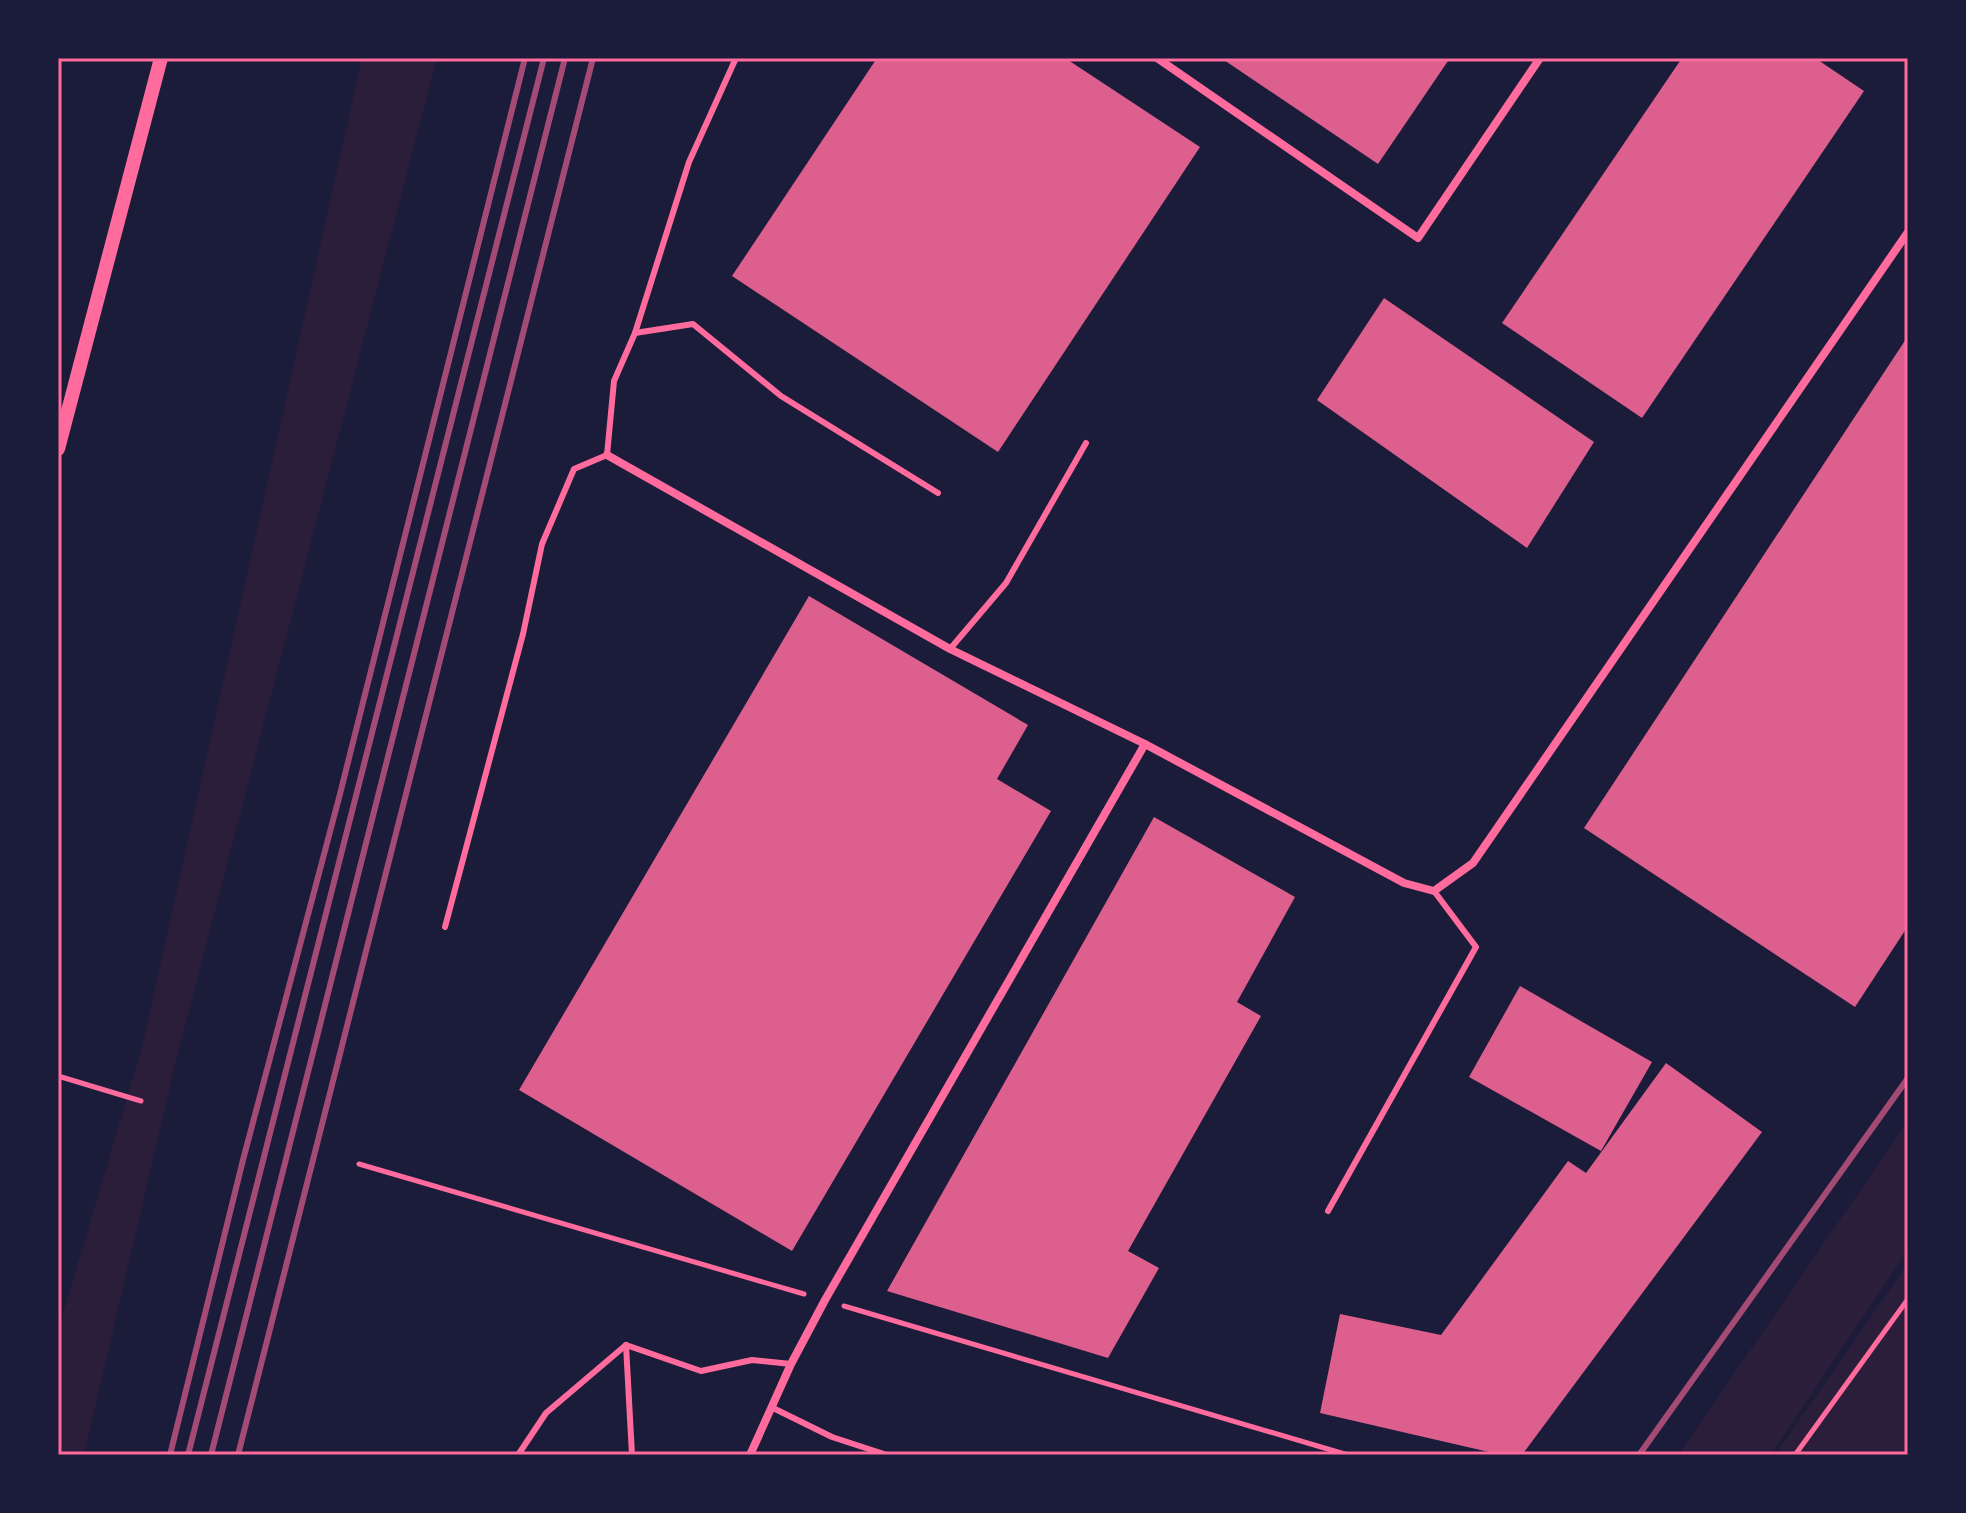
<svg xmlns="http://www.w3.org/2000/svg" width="1966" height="1513" font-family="'Fira Sans Condensed',sans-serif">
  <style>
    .green { fill: #2a1e3b }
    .building { fill: #dd5f8e }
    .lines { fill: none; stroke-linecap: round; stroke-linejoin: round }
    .path { stroke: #ff6b9d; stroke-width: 5 }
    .service { stroke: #ff6b9d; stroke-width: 6 }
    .minor { stroke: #ff6b9d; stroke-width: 8 }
    .tertiary { stroke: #ff6b9d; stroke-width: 14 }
    .rail { stroke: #a44b75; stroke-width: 6 }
    .neatline { fill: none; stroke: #ff6b9d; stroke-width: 3 }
  </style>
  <rect width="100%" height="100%" fill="#1b1b3a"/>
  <g class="green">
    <path d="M 362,58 L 437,58 L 176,1061 L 84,1455 L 58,1455 L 58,1331 L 142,1047 Z"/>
    <path d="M 1908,1121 L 1908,1250 L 1771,1455 L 1678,1455 Z"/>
    <path d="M 1908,1263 L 1908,1455 L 1775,1455 Z"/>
  </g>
  <g class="building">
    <path d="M 877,58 L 1065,58 L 1200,147 L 998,452 L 732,276 Z"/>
    <path d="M 1221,58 L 1450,58 L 1378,164 Z"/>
    <path d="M 1682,58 L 1815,58 L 1864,91 L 1642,418 L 1502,323 Z"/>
    <path d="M 1384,298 L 1594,442 L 1527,548 L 1317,400 Z"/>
    <path d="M 1908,336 L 1908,926 L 1855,1007 L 1584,828 Z"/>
    <path d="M 809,596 L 1028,725 L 997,779 L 1051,811 L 792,1251 L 519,1090 Z"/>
    <path d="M 1154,817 L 1295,897 L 1237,1002 L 1261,1016 L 1128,1251 L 1159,1268 L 1108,1358 L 887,1291 Z"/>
    <path d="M 1520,986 L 1652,1062 L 1601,1151 L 1469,1077 Z"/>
    <path d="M 1666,1063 L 1762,1132 L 1522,1455 L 1502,1455 L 1320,1413 L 1340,1314 L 1441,1335 L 1568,1161 L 1586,1173 Z"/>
  </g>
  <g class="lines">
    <g class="path">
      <path d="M 58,1076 L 141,1101"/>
      <path d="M 359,1164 L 804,1294"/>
      <path d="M 844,1306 L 1348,1455"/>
      <path d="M 1795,1455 L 1908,1299"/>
    </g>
    <g class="service">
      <path d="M 635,333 L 689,162 L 736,58"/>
      <path d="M 950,649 L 1006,583 L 1086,443"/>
      <path d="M 445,927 L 523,634 L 542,544 L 574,469 L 607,455 L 614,381 L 635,333 L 693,324 L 781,396 L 938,493"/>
      <path d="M 1328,1211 L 1476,947 L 1434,891"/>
      <path d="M 771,1407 L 832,1437 L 887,1455"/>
      <path d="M 518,1455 L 546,1413 L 626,1345"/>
      <path d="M 632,1455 L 626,1345 L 701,1371 L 752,1360 L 791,1364"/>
    </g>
    <g class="minor">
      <path d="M 1157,58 L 1418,238 L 1540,58"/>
      <path d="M 607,455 L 950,649 L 1145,744 L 1404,883 L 1434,891 L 1473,863 L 1908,232"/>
      <path d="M 750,1455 L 791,1364 L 825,1300 L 1145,744"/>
    </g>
    <path class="tertiary" d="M 58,449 L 161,58"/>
    <g class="rail">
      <path d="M 170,1455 L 243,1160 L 340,794 L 525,58"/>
      <path d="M 188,1455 L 544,58"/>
      <path d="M 211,1455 L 565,58"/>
      <path d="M 238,1455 L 593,58"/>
      <path d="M 1639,1455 L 1908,1078"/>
    </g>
  </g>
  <rect width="1966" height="1513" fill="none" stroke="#1b1b3a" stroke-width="120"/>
  <rect x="60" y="60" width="1846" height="1393" class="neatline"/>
</svg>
